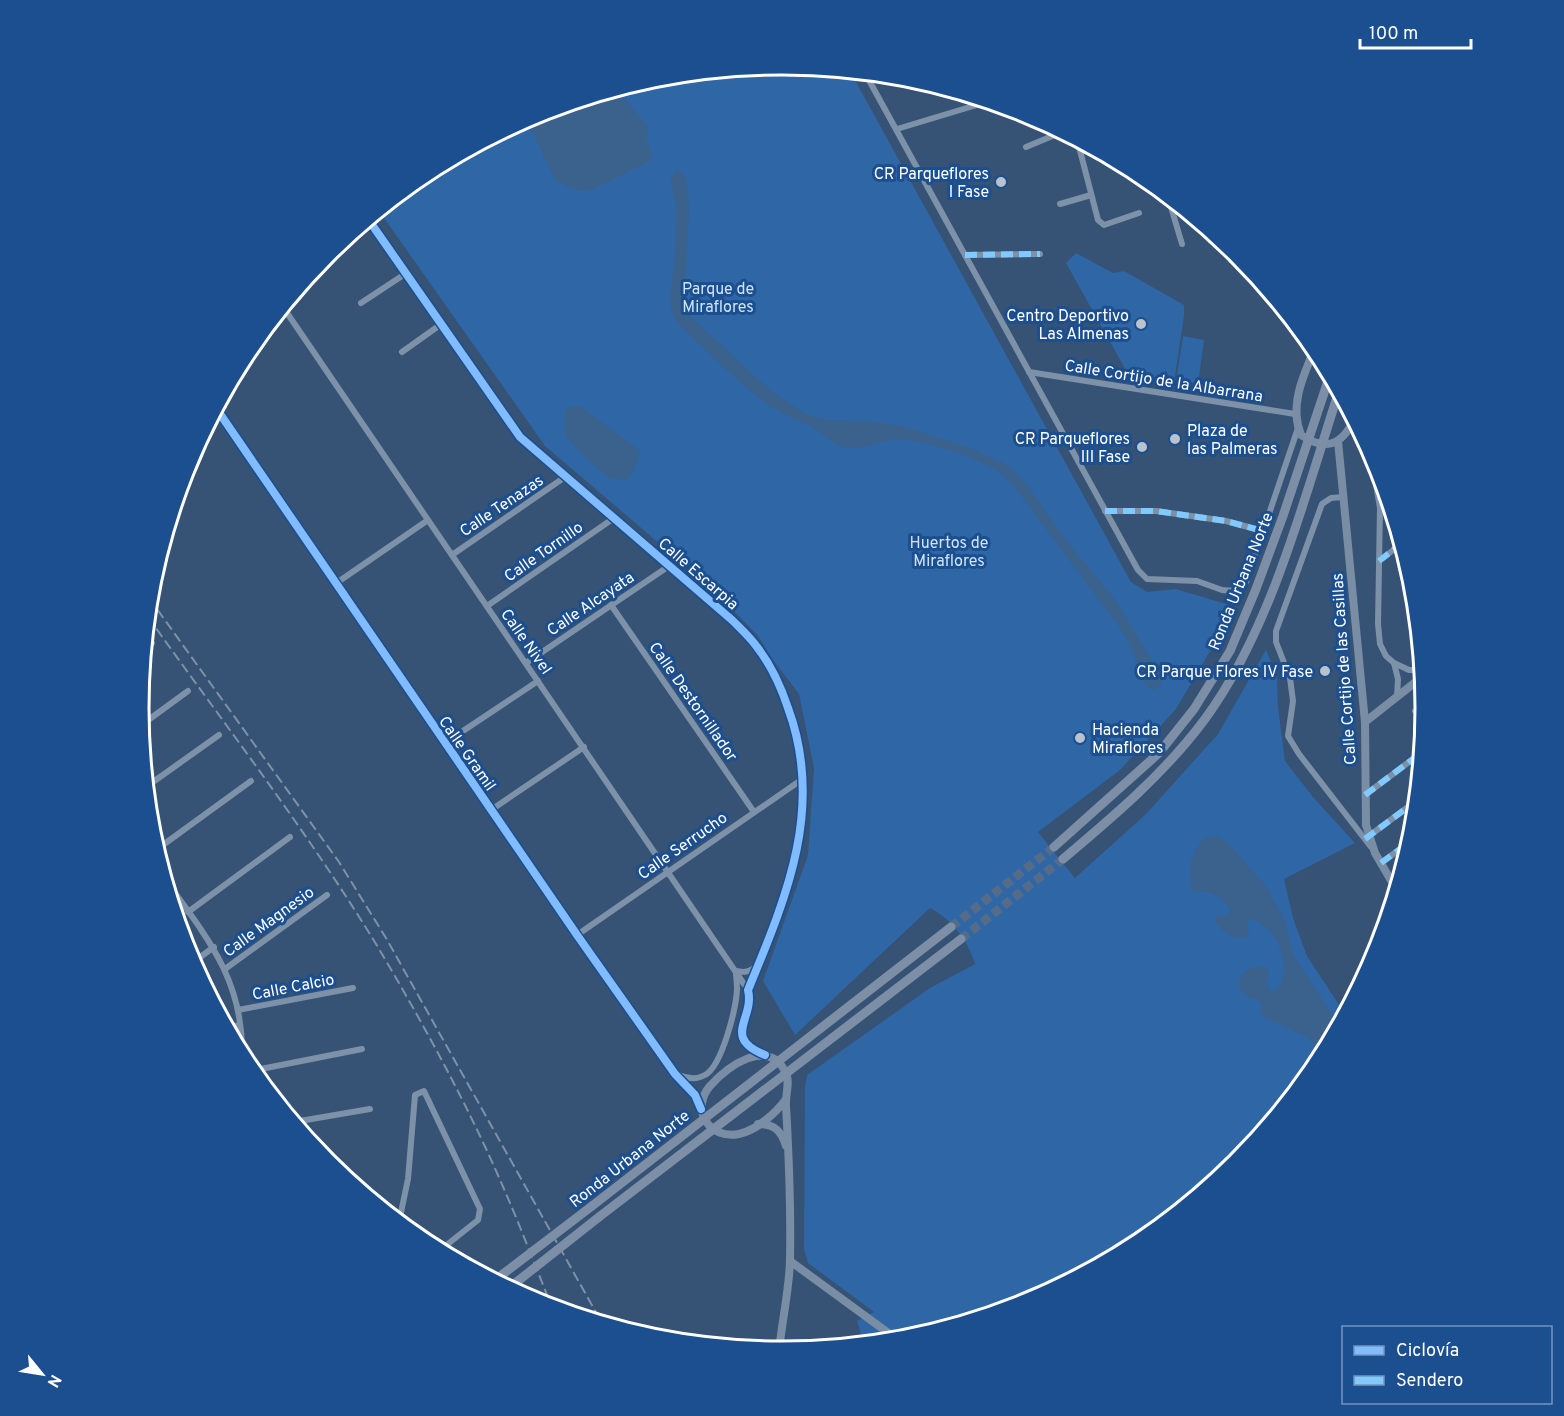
<svg xmlns="http://www.w3.org/2000/svg" width="1564" height="1416" font-family="Overpass,sans-serif">
  <style>
    .green { fill: #2f66a5 }
    .water { fill: #3b618d }
    .lines { fill: none; stroke-linecap: round; stroke-linejoin: round }
    .primary-tunnel { stroke: #546c89; stroke-width: 9; stroke-dasharray: 9 4.5; stroke-linecap: butt }
    .street { stroke: #7d92a8; stroke-width: 6 }
    .secondary { stroke: #798da4; stroke-width: 8 }
    .primary { stroke: #7d8ea7; stroke-width: 9 }
    .rail { stroke: #7e92a7; stroke-width: 2; stroke-dasharray: 10 4.5; stroke-linecap: butt }
    .primary-bridge { stroke: #7d8ea7; stroke-width: 9 }
    .quiet { stroke: #80caff; stroke-width: 6; stroke-dasharray: 12 6; stroke-linecap: butt }
    .cycleway-casing { stroke: #1b4f8f; stroke-width: 11 }
    .cycleway { stroke: #80bcff; stroke-width: 8 }
    .poi-dot { fill: #b9c2ce; stroke: #1b4f8f; stroke-width: 2 }
    .labels { text-anchor: middle; stroke-width: 6; stroke-linejoin: round; paint-order: stroke }
    .poi-label { font-size: 16px; fill: #fff; stroke: #1b4f8f; text-anchor: end }
    .park-label { font-size: 16px; fill: #cfe3fa; stroke: #1b4f8f }
    .street-label { font-size: 16px; fill: #fff; stroke: #1b4f8f }
    .rim { fill: none; stroke: #fff; stroke-width: 3 }
  </style>
  <rect width="100%" height="100%" fill="#365274"/>
  <g class="green">
    <path d="M 782,65 L 850,71 L 1131,582 L 1147,592 L 1176,589 L 1236,607 L 1176,709 L 1120,770 L 1038,832 L 1075,878 L 1146,814 L 1218,734 L 1266,650 L 1277,676 L 1278,707 L 1285,761 L 1313,797 L 1355,843 L 1284,879 L 1293,918 L 1307,956 L 1345,1014 L 1317,1066 L 1237,1163 L 1139,1243 L 1028,1303 L 907,1339 L 864,1343 L 857,1321 L 874,1312 L 808,1263 L 804,1249 L 805,1087 L 807,1075 L 930,988 L 975,964 C 968,940 951,919 930,908 L 795,1035 L 763,981 L 808,855 L 814,768 L 799,694 L 773,660 L 759,637 L 714,590 L 545,446 L 379,211 L 425,173 L 536,113 L 657,77 Z"/>
    <path d="M 1076,253 L 1113,273 L 1124,271 L 1184,305 L 1184,316 L 1174,383 L 1129,376 L 1066,263 Z"/>
    <path d="M 1183,336 L 1204,340 L 1198,384 L 1176,381 Z"/>
  </g>
  <g class="water">
    <path d="M 617,89 L 648,127 L 646,138 L 652,155 L 650,161 L 594,189 L 579,191 L 556,181 L 526,119 L 536,113 Z"/>
    <path d="M 676,171 L 681,172 L 685,177 L 688,192 L 689,209 L 685,294 L 690,316 L 770,390 L 807,415 L 827,420 L 867,421 L 906,427 L 972,449 L 1008,465 L 1023,480 L 1067,541 L 1116,601 L 1159,672 L 1162,679 L 1161,685 L 1153,690 L 1146,686 L 1128,641 L 1117,624 L 1022,497 C 1015,487 1007,478 997,471 C 974,456 920,438 893,440 C 878,441 862,449 848,448 C 833,446 824,434 812,427 C 799,420 784,415 772,407 C 738,384 709,352 679,325 L 673,314 L 670,302 L 675,255 L 676,206 L 671,178 Z"/>
    <path d="M 569,406 L 580,406 L 640,451 L 633,472 L 625,480 C 620,479 615,480 611,478 C 604,476 569,443 567,437 C 563,427 563,413 569,406 Z"/>
    <path d="M 1217,836 L 1229,844 L 1267,888 L 1285,921 L 1293,955 L 1339,1025 L 1323,1053 L 1307,1037 L 1260,1015 L 1262,1007 L 1260,1002 C 1255,998 1248,998 1244,993 C 1230,977 1252,962 1267,968 L 1269,971 L 1267,984 L 1270,991 L 1275,991 C 1296,973 1277,924 1251,919 L 1246,923 L 1249,933 L 1247,937 C 1234,941 1221,932 1215,920 L 1218,915 L 1228,915 L 1230,912 L 1229,907 C 1219,896 1208,888 1193,893 C 1188,871 1189,856 1204,838 Z"/>
  </g>
  <g class="lines">
    <g class="primary-tunnel">
      <path d="M 951,927 L 1054,847"/>
      <path d="M 961,939 L 1063,859"/>
    </g>
    <g class="street">
      <path d="M 865,73 L 1138,570 L 1147,579 L 1197,581 L 1222,590 L 1236,591 L 1246,582 L 1298,428"/>
      <path d="M 897,129 L 980,104 L 994,103"/>
      <path d="M 1077,139 L 1098,220 L 1104,225 L 1139,213"/>
      <path d="M 1026,147 L 1062,132"/>
      <path d="M 1168,197 L 1182,244"/>
      <path d="M 1060,204 L 1091,195"/>
      <path d="M 368,219 L 520,437 L 732,620 C 741,629 750,637 757,647 C 771,665 781,687 788,708 C 825,808 786,898 748,990 C 755,1016 724,1038 761,1054"/>
      <path d="M 354,231 L 369,221"/>
      <path d="M 1204,231 L 1209,230"/>
      <path d="M 1227,245 L 1231,260"/>
      <path d="M 965,255 L 1040,254"/>
      <path d="M 361,303 L 405,274"/>
      <path d="M 283,307 L 748,990"/>
      <path d="M 402,352 L 440,325"/>
      <path d="M 1029,372 L 1295,414"/>
      <path d="M 216,408 L 577,935 L 675,1074 L 695,1095 L 701,1109"/>
      <path d="M 1370,450 L 1380,508 L 1378,624 L 1380,644 L 1386,656 L 1394,663 L 1409,670 L 1422,670"/>
      <path d="M 1343,497 L 1331,498 L 1322,504 L 1276,631 L 1276,642 L 1290,678 L 1293,701 L 1288,736 L 1299,754 L 1371,847"/>
      <path d="M 1380,508 L 1389,502"/>
      <path d="M 1105,511 L 1156,511 L 1226,521 L 1263,531"/>
      <path d="M 452,555 L 565,477"/>
      <path d="M 1379,561 L 1401,544"/>
      <path d="M 335,584 L 428,520"/>
      <path d="M 611,605 L 754,812"/>
      <path d="M 487,606 L 614,518"/>
      <path d="M 144,649 L 152,643"/>
      <path d="M 526,663 L 669,566"/>
      <path d="M 1394,663 L 1398,679 L 1397,697"/>
      <path d="M 1415,711 L 1425,703"/>
      <path d="M 140,726 L 188,691"/>
      <path d="M 445,743 L 538,681"/>
      <path d="M 146,787 L 219,735"/>
      <path d="M 1365,795 L 1421,753"/>
      <path d="M 491,810 L 584,747"/>
      <path d="M 1369,836 L 1416,801"/>
      <path d="M 156,850 L 251,781"/>
      <path d="M 1381,863 L 1411,841"/>
      <path d="M 164,878 C 206,936 244,980 242,1056"/>
      <path d="M 188,912 L 290,837"/>
      <path d="M 577,935 L 804,778"/>
      <path d="M 192,963 L 214,947"/>
      <path d="M 225,969 L 327,895"/>
      <path d="M 238,1010 L 353,988"/>
      <path d="M 227,1028 L 240,1025"/>
      <path d="M 251,1071 L 362,1049"/>
      <path d="M 679,1075 C 688,1079 696,1080 705,1075 C 722,1066 736,1009 737,989 C 737,983 736,977 736,971 C 745,973 750,972 757,965"/>
      <path d="M 294,1122 L 370,1109"/>
      <path d="M 342,1175 L 353,1179"/>
      <path d="M 399,1222 L 408,1179 L 415,1095 L 424,1091 L 480,1209 L 478,1220 L 439,1251"/>
    </g>
    <g class="secondary">
      <path d="M 1315,348 C 1303,376 1289,406 1301,435 C 1325,451 1341,446 1354,420"/>
      <path d="M 1338,441 L 1365,722 L 1366,825 L 1375,853 L 1396,889"/>
      <path d="M 1365,722 L 1422,677"/>
      <path d="M 758,1124 C 774,1124 781,1130 786,1146"/>
      <path d="M 790,1261 L 898,1340"/>
      <path d="M 779,1351 C 782,1321 789,1291 790,1261 C 791,1209 789,1158 786,1106 C 785,1095 791,1081 785,1071 C 767,1037 727,1067 710,1086 C 690,1109 709,1140 739,1134 C 757,1130 776,1113 786,1099"/>
    </g>
    <g class="primary">
      <path d="M 1054,847 L 1159,753 L 1194,709 L 1230,651 L 1256,589 L 1283,516 L 1330,375"/>
      <path d="M 1063,859 C 1114,816 1165,773 1205,719 C 1272,628 1304,498 1339,391"/>
      <path d="M 592,1206 L 951,927"/>
      <path d="M 599,1217 L 961,939"/>
    </g>
    <g class="rail">
      <path d="M 149,598 L 339,862 L 386,938 L 602,1323"/>
      <path d="M 148,617 C 225,725 307,831 376,944 C 423,1023 468,1105 504,1189 C 521,1228 536,1268 552,1307"/>
    </g>
    <g class="primary-bridge">
      <path d="M 499,1277 L 592,1206"/>
      <path d="M 509,1288 L 599,1217"/>
    </g>
    <g class="quiet">
      <path d="M 1227,245 L 1231,260"/>
      <path d="M 965,255 L 1040,254"/>
      <path d="M 1105,511 L 1156,511 L 1226,521 L 1263,531"/>
      <path d="M 1379,561 L 1401,544"/>
      <path d="M 1365,795 L 1421,753"/>
      <path d="M 1365,839 L 1416,801"/>
      <path d="M 1381,863 L 1411,841"/>
    </g>
    <g class="cycleway-casing">
      <g id="cycleway">
        <path d="M 368,219 L 520,437 L 732,620 C 741,629 750,637 757,647 C 771,665 781,687 788,708 C 825,808 786,898 748,990 C 755,1019 721,1037 765,1055"/>
        <path d="M 216,408 L 577,935 L 675,1074 L 695,1095 L 701,1109"/>
      </g>
    </g>
    <use href="#cycleway" class="cycleway"/>
  </g>
  <g class="poi-dot">
    <circle cx="1001" cy="182" r="6"/>
    <circle cx="1141" cy="324" r="6"/>
    <circle cx="1175" cy="439" r="6"/>
    <circle cx="1142" cy="447" r="6"/>
    <circle cx="1325" cy="671" r="6"/>
    <circle cx="1080" cy="738" r="6"/>
  </g>
  <g class="labels">
    <g class="poi-label">
      <text x="989" y="179">CR Parqueflores<tspan x="989" dy="18">I Fase</tspan></text>
      <text x="1129" y="321">Centro Deportivo<tspan x="1129" dy="18">Las Almenas</tspan></text>
      <text x="1187" y="436" text-anchor="start">Plaza de<tspan x="1187" dy="18">las Palmeras</tspan></text>
      <text x="1130" y="444">CR Parqueflores<tspan x="1130" dy="18">III Fase</tspan></text>
      <text x="1313" y="677">CR Parque Flores IV Fase</text>
      <text x="1092" y="735" text-anchor="start">Hacienda<tspan x="1092" dy="18">Miraflores</tspan></text>
    </g>
    <g class="park-label">
      <text x="718" y="294">Parque de<tspan x="718" dy="18">Miraflores</tspan></text>
      <text x="949" y="548">Huertos de<tspan x="949" dy="18">Miraflores</tspan></text>
    </g>
    <g class="street-label">
      <text transform="translate(1164 380) rotate(9)" y="6">Calle Cortijo de la Albarrana</text>
      <text transform="translate(501 505) rotate(-34)" y="6">Calle Tenazas</text>
      <text transform="translate(543 551) rotate(-35)" y="6">Calle Tornillo</text>
      <text transform="translate(699 573) rotate(41)" y="6">Calle Escarpia</text>
      <text transform="translate(1240 581) rotate(-68)" y="6">Ronda Urbana Norte</text>
      <text transform="translate(590 603) rotate(-34)" y="6">Calle Alcayata</text>
      <text transform="translate(527 641) rotate(55)" y="6">Calle Nivel</text>
      <text transform="translate(1343 669) rotate(-94)" y="6">Calle Cortijo de las Casillas</text>
      <text transform="translate(694 701) rotate(55)" y="6">Calle Destornillador</text>
      <text transform="translate(468 753) rotate(55)" y="6">Calle Gramil</text>
      <text transform="translate(682 845) rotate(-35)" y="6">Calle Serrucho</text>
      <text transform="translate(268 921) rotate(-36)" y="6">Calle Magnesio</text>
      <text transform="translate(293 986) rotate(-11)" y="6">Calle Calcio</text>
      <text transform="translate(629 1158) rotate(-38)" y="6">Ronda Urbana Norte</text>
    </g>
  </g>
  <path d="M0 0H1564V1416H0ZM149 708a633 633 0 1 1 1266 0a633 633 0 1 1-1266 0Z" fill="#1b4f8f" fill-rule="evenodd"/>
  <path class="rim" d="M149 708a633 633 0 1 1 1266 0a633 633 0 1 1-1266 0Z"/>
  <rect x="1342" y="1326" width="210" height="78" fill="#1b4f8f" stroke="#7695bc" stroke-width="1.5"/>
  <rect x="1354" y="1346" width="30" height="9" fill="#80bcff" stroke="#7695bc" stroke-width="1.5"/>
  <text x="1396" y="1356" font-size="18" fill="#ffffff">Ciclovía</text>
  <rect x="1354" y="1376" width="30" height="9" fill="#80caff" stroke="#7695bc" stroke-width="1.5"/>
  <text x="1396" y="1386" font-size="18" fill="#ffffff">Sendero</text>
  <g transform="translate(42 1374) rotate(120)" stroke="#1b4f8f" stroke-width="4.5" paint-order="stroke">
  <path d="M0-4.5L10 22L0 15L-10 22Z" fill="#ffffff"/>
  <text y="-9" font-size="16" font-weight="bold" text-anchor="middle" fill="#ffffff">N</text>
  </g>
  <path d="M1360 39v9h111v-9" fill="none" stroke="#ffffff" stroke-width="3"/>
  <text x="1369" y="39" font-size="18" fill="#ffffff" stroke="#1b4f8f" stroke-width="4.5" paint-order="stroke">100 m</text>
</svg>
